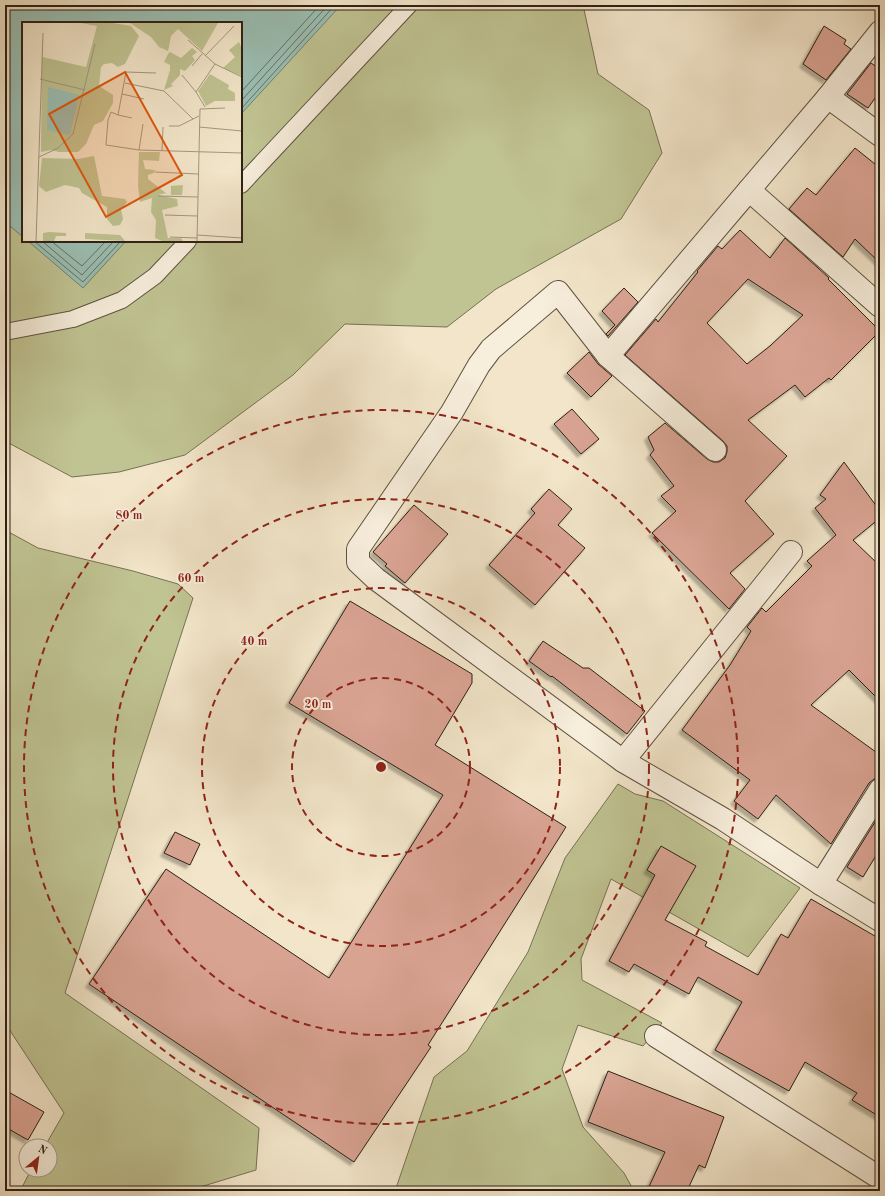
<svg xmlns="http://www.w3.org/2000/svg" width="885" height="1196" font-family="'Old Standard TT',serif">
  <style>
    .green { fill: #c0c392; stroke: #767254; fill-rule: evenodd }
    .water { fill: #9bbfb3; stroke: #6f8074 }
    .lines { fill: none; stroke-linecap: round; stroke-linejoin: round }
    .shore { stroke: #647064; stroke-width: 1 }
    .building { fill: #d9a392; stroke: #2d2115; fill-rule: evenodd; filter: url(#shadow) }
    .lane-casing { stroke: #5e5242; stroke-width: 18 }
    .street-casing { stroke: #5e5242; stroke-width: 24 }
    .lane { stroke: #f7eedc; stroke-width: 16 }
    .street { stroke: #f7eedc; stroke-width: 22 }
    .ring { fill: none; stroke: #8f2418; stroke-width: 2; stroke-dasharray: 7 5 }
    .inset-road { fill: none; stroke: #a39781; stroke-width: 1 }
    .view { fill: #df560c; fill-opacity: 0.15; stroke: #df560c; stroke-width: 2 }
    .inset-edge { fill: none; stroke: #2d2115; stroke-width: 2 }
    .centre { fill: #8f2418; stroke: #f7eedc; stroke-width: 2 }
    .ring-label { font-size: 12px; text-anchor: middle; font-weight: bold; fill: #8f2418; stroke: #f7eedc; stroke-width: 4; stroke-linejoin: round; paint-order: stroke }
  </style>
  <defs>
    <filter id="shadow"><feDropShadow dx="-3.5" dy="3.5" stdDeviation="1" flood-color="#0004"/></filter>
  </defs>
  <rect width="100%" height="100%" fill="#f2e5c9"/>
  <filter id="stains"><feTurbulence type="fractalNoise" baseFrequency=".005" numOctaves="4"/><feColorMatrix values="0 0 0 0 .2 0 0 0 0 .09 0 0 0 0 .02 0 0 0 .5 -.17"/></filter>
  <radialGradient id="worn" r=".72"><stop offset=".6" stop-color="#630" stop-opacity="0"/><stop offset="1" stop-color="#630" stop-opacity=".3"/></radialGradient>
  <g class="green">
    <path d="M 5,5 L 583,5 L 598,74 L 649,110 L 662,153 L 621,219 L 496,289 L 447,327 L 345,324 L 293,375 L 185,455 L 119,472 L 72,477 L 5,441 ZM 23,23 L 241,23 L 241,241 L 23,241 Z"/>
    <path d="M 5,530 L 38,548 L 133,571 L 178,584 L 193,598 L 65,993 L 259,1128 L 256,1170 L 187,1191 L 20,1191 L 31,1170 L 50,1170 L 50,1146 L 45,1146 L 64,1113 L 5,1023 Z"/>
    <path d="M 618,784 L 635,794 L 663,801 L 800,888 L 748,957 L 611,879 L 581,959 L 582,980 L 662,1023 L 643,1046 L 578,1025 L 562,1069 L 583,1127 L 624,1173 L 634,1191 L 395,1191 L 434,1077 L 467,1051 L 528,952 L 565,858 Z"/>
  </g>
  <g class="water">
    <path d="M 5,5 L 341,5 L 241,114 L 241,23 L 23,23 L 23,237 L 5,222 Z"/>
    <path d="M 28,241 L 126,241 L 83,288 Z"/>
  </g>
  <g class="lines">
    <g class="shore">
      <path d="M 241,92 L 320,5"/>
      <path d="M 241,101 L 328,5"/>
      <path d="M 241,109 L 335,5"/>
      <path d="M 34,241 L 83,282 L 121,241"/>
      <path d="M 42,241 L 82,275 L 114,241"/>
      <path d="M 51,241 L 82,266 L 106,241"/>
    </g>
  </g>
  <g class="building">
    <path d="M 824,26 L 846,40 L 844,44 L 851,49 L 826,80 L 803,64 Z"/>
    <path d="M 871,63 L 880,69 L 880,91 L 868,108 L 847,94 Z"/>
    <path d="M 855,148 L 880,168 L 880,263 L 855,239 L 843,257 L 789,209 L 807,188 L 816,195 Z"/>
    <path d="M 740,230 L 770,258 L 785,238 L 829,278 L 828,279 L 880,331 L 831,380 L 829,378 L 805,397 L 795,385 L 748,420 L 787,456 L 745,501 L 774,534 L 730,573 L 745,589 L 729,609 L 652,533 L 676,511 L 661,496 L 674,486 L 650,455 L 654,450 L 648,437 L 665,423 L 707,459 L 713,462 L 719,462 L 725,458 L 727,452 L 727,446 L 723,441 L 625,355 L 656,319 L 658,322 L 698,272 L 697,271 L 718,246 L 722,249 ZM 748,279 L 803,315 L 770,346 L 747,364 L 707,323 Z"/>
    <path d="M 624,288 L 638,302 L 608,336 L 606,334 L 615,325 L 602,311 Z"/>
    <path d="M 589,352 L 598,364 L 612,376 L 591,397 L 567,373 Z"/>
    <path d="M 572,409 L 599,439 L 581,454 L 554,424 Z"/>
    <path d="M 844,462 L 880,511 L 880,518 L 853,540 L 880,566 L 880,701 L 849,670 L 811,705 L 880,755 L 880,778 L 874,779 L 869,783 L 831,844 L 776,795 L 758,819 L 734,801 L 750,780 L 682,730 L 730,665 L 751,631 L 747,627 L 762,608 L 766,612 L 812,566 L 807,561 L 836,535 L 815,508 L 826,499 L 820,495 Z"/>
    <path d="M 549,489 L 572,509 L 558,525 L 585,548 L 535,605 L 489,565 L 535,513 L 531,509 Z"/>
    <path d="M 414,505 L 448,534 L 405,583 L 385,566 L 387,564 L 373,552 Z"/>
    <path d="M 350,601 L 472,674 L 472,683 L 435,745 L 566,827 L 428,1045 L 431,1047 L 354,1162 L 89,984 L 166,869 L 329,978 L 443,795 L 289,703 Z"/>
    <path d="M 543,641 L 583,668 L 589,668 L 645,711 L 627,734 L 552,676 L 551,677 L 529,661 Z"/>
    <path d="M 880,814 L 880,849 L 863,877 L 847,867 Z"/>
    <path d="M 175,832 L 200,844 L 190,865 L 164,853 Z"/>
    <path d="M 661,846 L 696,866 L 665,920 L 707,942 L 705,946 L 758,975 L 781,934 L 788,938 L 811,899 L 880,939 L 880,1117 L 852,1100 L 857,1093 L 805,1062 L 789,1091 L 715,1050 L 742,1002 L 698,977 L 689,994 L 634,964 L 629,972 L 609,961 L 655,875 L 647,870 Z"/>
    <path d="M 608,1071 L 724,1117 L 705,1168 L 699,1165 L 687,1191 L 647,1191 L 665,1152 L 588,1122 Z"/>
    <path d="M 5,1090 L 44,1112 L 28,1140 L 5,1127 Z"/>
  </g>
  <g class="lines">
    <g class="lane-casing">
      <g id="lane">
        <path d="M 241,185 L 409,5"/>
        <path d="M 5,332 L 73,319 L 122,300 L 155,276 L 188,241"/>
      </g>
    </g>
    <g class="street-casing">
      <g id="street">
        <path d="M 880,32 L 828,97 L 608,356 L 558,292 L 491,349 L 479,365 L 452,412 L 358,549 L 358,562 L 376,579 L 623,761 L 723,819 L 821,884 L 880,920"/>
        <path d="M 828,97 L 880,135"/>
        <path d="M 749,190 L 880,306"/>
        <path d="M 608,356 L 715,450"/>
        <path d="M 623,761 L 791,552"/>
        <path d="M 821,884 L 880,790"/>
        <path d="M 656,1036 L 880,1178"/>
      </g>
    </g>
    <use href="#lane" class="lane"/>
    <use href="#street" class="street"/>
  </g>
  <g class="ring">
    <circle cx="381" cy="767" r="89"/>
    <circle cx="381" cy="767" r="179"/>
    <circle cx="381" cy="767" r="268"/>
    <circle cx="381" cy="767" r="357"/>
  </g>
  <g transform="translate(22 22)">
    <rect width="220" height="220" fill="#f2e5c9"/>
    <path d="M 59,1 L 91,1 L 109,4 L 117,14 L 103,42 L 96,45 L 90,41 L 82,42 L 79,45 L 77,64 L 91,73 L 91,81 L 81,99 L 72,103 L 64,122 L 56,130 L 37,130 L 29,128 L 19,130 L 20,35 L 64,45 L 75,4 ZM 108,1 L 196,1 L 180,29 L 156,7 L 149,14 L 146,29 L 137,25 L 129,15 ZM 217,20 L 220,27 L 220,54 L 201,46 L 213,35 L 207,28 ZM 170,26 L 175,30 L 170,34 L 173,38 L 163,49 L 158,47 L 158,53 L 149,62 L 151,64 L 142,68 L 148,48 L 148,43 L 142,40 L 146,32 L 148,30 L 159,36 ZM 188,52 L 207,63 L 206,67 L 213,71 L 213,79 L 193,79 L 184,84 L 176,69 ZM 117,130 L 138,130 L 137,139 L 121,138 L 123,147 L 133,148 L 132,151 L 126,153 L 126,157 L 144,171 L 136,173 L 155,177 L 156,184 L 140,188 L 146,216 L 159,216 L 161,219 L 140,219 L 133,216 L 134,198 L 129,190 L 130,176 L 118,180 L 116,164 ZM 72,134 L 80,174 L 103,177 L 105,180 L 99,187 L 101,197 L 98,203 L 91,204 L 85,197 L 85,185 L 60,171 L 57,166 L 43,163 L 24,170 L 17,164 L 20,136 L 56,137 ZM 161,163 L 160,173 L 149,173 L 149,164 ZM 21,211 L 27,210 L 44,211 L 44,214 L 34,214 L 32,219 L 21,219 ZM 63,211 L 98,213 L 103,219 L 63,217 Z" fill="#c0c392"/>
    <path d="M 26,65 L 57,73 L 48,113 L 25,108 Z" fill="#9bbfb3"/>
    <path class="inset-road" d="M 166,18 L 193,42 L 220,55M 183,34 L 212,4M 170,44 L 180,32M 134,51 L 104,50 L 96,93 L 89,90 L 86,98 L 84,123 L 117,128 L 220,131M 160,53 L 174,70 L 183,85M 18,57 L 63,68M 103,61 L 142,69 L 171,97M 174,70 L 193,42M 100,72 L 122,77M 96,93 L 110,96M 147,104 L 157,104 L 177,94M 177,105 L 220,109M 117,128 L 121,102M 140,129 L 141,105M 17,135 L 36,126 L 51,112 L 73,22M 133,150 L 176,152M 136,174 L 176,175M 143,193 L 175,194M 175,213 L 220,216M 148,215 L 175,216M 14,219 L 21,11M 175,219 L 178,87 L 203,86"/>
    <path class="view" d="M 103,50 L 160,153 L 84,195 L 27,92 Z"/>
    <rect width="220" height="220" class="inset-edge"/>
  </g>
  <circle cx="381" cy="767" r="6" class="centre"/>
  <g class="ring-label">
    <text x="129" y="519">80 m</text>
    <text x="191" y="582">60 m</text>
    <text x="254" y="645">40 m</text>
    <text x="318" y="708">20 m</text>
  </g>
  <rect width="885" height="1196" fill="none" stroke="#f2e5c9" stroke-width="20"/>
  <rect x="6" y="6" width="873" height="1184" fill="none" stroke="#2d2115" stroke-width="2"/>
  <rect x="10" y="10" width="865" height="1176" fill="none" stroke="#2d2115"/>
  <g transform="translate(38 1158) rotate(29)"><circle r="19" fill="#f7eedc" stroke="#a69c8c"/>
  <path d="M0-3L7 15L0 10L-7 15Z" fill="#8f2418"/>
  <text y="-6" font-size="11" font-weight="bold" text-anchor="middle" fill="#2d2115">N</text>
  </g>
  <rect width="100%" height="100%" filter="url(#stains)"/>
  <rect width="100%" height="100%" fill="url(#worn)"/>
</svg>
